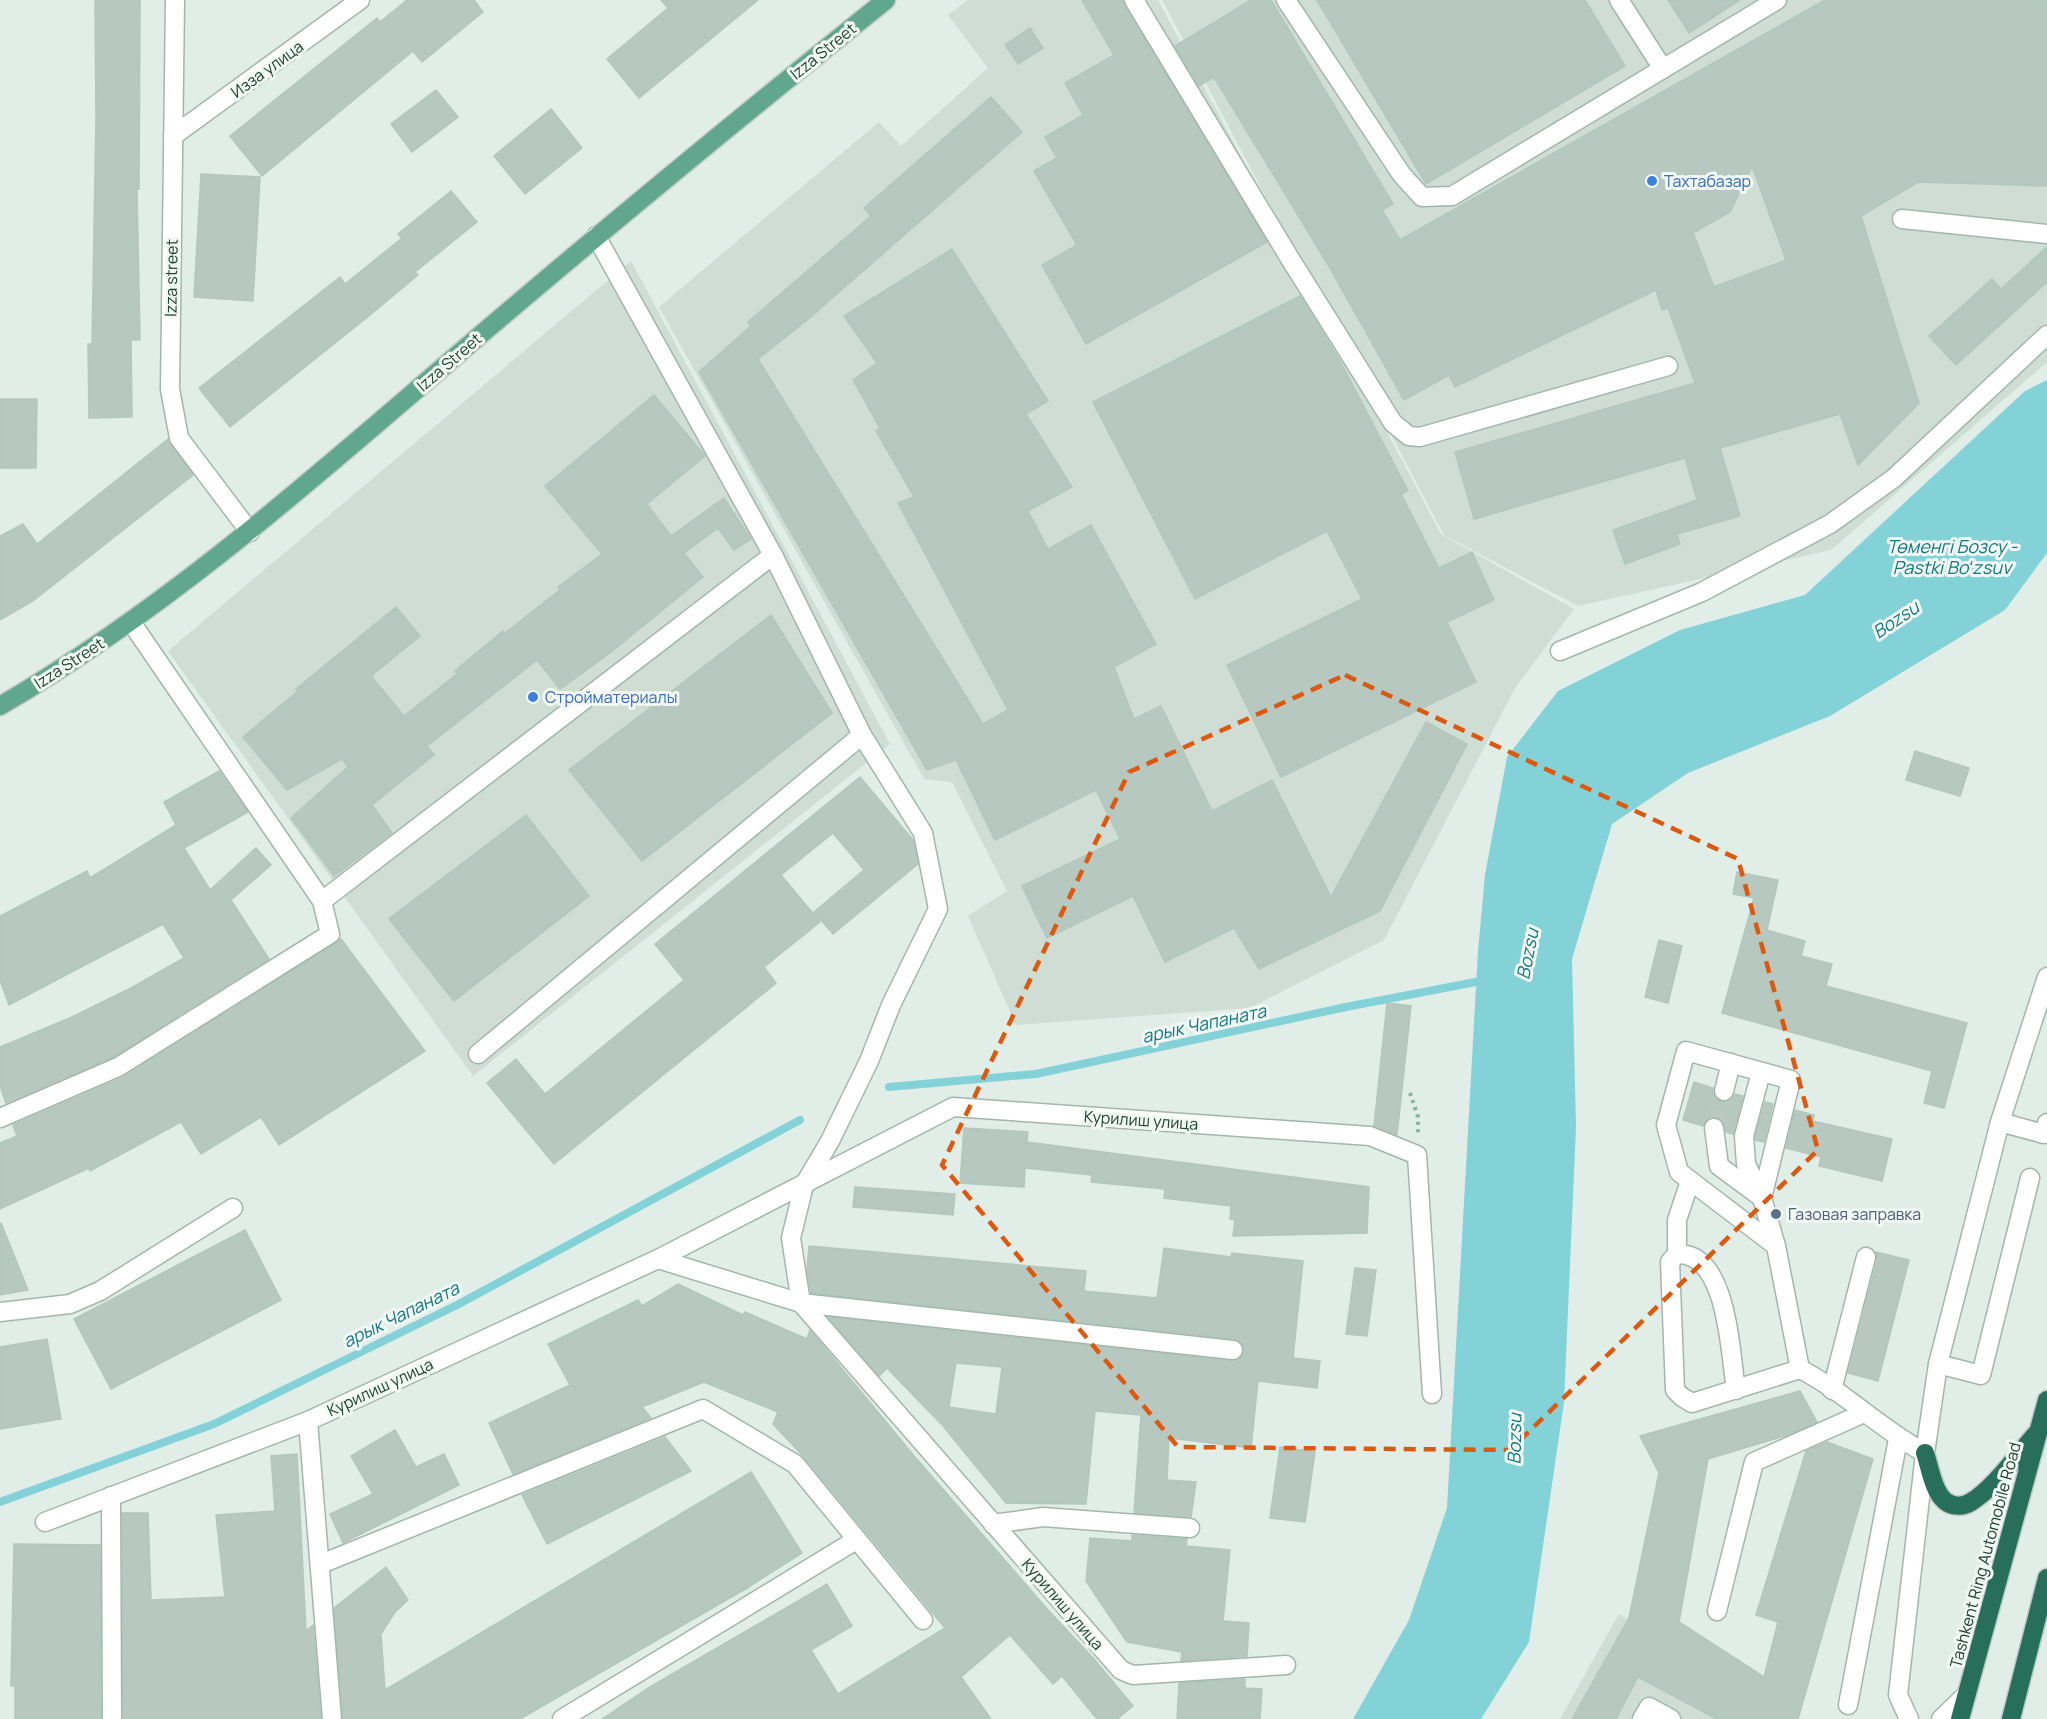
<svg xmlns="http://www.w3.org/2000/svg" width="2047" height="1719" font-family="Manrope,sans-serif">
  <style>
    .built { fill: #cfddd5 }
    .water { fill: #83d2d8 }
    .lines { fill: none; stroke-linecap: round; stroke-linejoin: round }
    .stream { stroke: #83d2d8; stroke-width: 8 }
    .building { fill: #b6c8bf; stroke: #b2c7bd; stroke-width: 1.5; fill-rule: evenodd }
    .minor-tunnel { stroke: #bacac3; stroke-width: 18; stroke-dasharray: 18 9; stroke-linecap: butt }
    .minor-casing { stroke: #a3b6ae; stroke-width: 21 }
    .major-casing { stroke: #c0cac6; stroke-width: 21 }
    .highway-casing { stroke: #c0cac6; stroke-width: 21 }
    .path { stroke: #7eb49f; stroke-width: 4; stroke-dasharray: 3 4.5; stroke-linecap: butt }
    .minor { stroke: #fff; stroke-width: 18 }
    .major { stroke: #61a78f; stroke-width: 18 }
    .highway { stroke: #286f5b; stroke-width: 18 }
    .marked { fill: none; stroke: #de580e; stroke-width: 4.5; stroke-dasharray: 12 8; stroke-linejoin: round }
    .shop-dot { fill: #3f7fe0; stroke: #f2f9f5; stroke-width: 2 }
    .service-dot { fill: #5c6f8a; stroke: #f2f9f5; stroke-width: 2 }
    .labels { text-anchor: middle; stroke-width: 6; stroke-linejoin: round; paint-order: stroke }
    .street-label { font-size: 16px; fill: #1f4034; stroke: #f2f9f5 }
    .shop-label { font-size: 16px; fill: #366cbe; stroke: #f2f9f5; text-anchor: start }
    .service-label { font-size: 16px; fill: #4e5e75; stroke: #f2f9f5; text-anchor: start }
    .water-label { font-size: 18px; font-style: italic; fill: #137982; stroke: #f2f9f5 }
  </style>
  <rect width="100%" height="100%" fill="#e1ede7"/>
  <g class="built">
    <path d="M 968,0 L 1158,0 L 1441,534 L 1574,609 L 1515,688 L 1384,940 L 1250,1008 L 1016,1025 L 968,916 L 1007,891 L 952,782 L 924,779 L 659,307 L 879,122 L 901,146 L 988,68 L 948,15 Z"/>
    <path d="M 1162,0 L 2047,0 L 2047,362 L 1831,550 L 1578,606 L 1444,535 Z"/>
    <path d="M 631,261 L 890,744 L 473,1076 L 168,651 Z"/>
    <path d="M 1619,1614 L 1794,1719 L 1560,1719 Z"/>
  </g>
  <path class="water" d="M 2047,380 L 2047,553 L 2005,610 L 1830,716 L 1688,773 L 1612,824 L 1572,959 L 1576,1127 L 1564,1402 L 1529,1642 L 1481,1719 L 1353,1719 L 1409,1620 L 1447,1508 L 1478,951 L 1485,875 L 1507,757 L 1558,691 L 1680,630 L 1805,595 L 2025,391 Z"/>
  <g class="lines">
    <g class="stream">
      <path d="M 889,1087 L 1036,1074 L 1346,1007 L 1486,980"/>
      <path d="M 0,1502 L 214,1424 L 457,1305 L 800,1120"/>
    </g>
  </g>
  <g class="building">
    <path d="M 95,0 L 140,0 L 139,189 L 137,189 L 140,340 L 131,340 L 132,417 L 89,418 L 88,344 L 92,344 L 96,118 Z"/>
    <path d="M 407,0 L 474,0 L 483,12 L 422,62 L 413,51 L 262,176 L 230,136 L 377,18 L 380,22 Z"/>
    <path d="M 661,0 L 758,0 L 639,98 L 607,59 L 668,8 Z"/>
    <path d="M 1082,0 L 1123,0 L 1267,242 L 1086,344 L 1042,265 L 1077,245 L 1034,171 L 1057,158 L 1045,137 L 1083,115 L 1065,83 L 1114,55 Z"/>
    <path d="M 1251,0 L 1271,0 L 1393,204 L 1382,210 L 1400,240 L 1825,0 L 2047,0 L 2047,186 L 1918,182 L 1861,216 L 1919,403 L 1858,465 L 1840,414 L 1720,448 L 1740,516 L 1677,534 L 1680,544 L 1625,564 L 1613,530 L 1697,500 L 1685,458 L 1474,519 L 1455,452 L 1695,383 L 1668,308 L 1662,310 L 1656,290 L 1455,387 L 1449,375 L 1404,400 L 1327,263 L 1214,77 L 1199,86 L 1175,46 ZM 1752,166 L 1786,260 L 1714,287 L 1693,233 L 1730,212 Z"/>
    <path d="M 1317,0 L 1585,0 L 1625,66 L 1426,184 Z"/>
    <path d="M 1668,0 L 1740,0 L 1689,33 Z"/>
    <path d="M 1030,28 L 1043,48 L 1018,64 L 1005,45 Z"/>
    <path d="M 436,90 L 458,117 L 412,152 L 391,124 Z"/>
    <path d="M 991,97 L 1022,132 L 807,320 L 758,359 L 983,724 L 1008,710 L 898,503 L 914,497 L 876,431 L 880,428 L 853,380 L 877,363 L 844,316 L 952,249 L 1048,401 L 1026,414 L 1072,487 L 1028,511 L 1048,549 L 1091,525 L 1156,644 L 1114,667 L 1134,719 L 1161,706 L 1212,811 L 1272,780 L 1331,897 L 1426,722 L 1467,744 L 1380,911 L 1259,969 L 1234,928 L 1165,962 L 1133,896 L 1047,938 L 1022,886 L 1120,839 L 1096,790 L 995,840 L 956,760 L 927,770 L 699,372 L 751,326 L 748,322 L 871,216 L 864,208 Z"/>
    <path d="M 551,109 L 582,148 L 525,194 L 494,156 Z"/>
    <path d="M 201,174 L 260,177 L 253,301 L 194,297 Z"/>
    <path d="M 451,191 L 477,222 L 415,272 L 418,275 L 370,315 L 230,427 L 199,388 L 340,277 L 345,284 L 402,238 L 398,234 Z"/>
    <path d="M 2047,247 L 2047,282 L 1956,365 L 1929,336 L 1992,279 L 2001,289 Z"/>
    <path d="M 1300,296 L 1339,359 L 1408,491 L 1401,494 L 1439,568 L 1472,552 L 1494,600 L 1447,622 L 1476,682 L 1281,777 L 1227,665 L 1362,599 L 1327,531 L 1195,599 L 1093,402 Z"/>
    <path d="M 654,395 L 705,456 L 647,504 L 671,536 L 724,498 L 751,539 L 734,550 L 718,528 L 684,553 L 703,577 L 610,653 L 560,689 L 537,660 L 427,746 L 434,755 L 372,805 L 392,833 L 334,876 L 291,818 L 348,767 L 342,759 L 287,790 L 243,737 L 298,691 L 296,689 L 396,607 L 420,636 L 371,676 L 404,716 L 457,674 L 455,671 L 503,631 L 505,633 L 560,590 L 558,587 L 602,554 L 545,486 Z"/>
    <path d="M 0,399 L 37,399 L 36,468 L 0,468 Z"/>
    <path d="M 168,439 L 193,475 L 33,601 L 0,620 L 0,536 L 23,524 L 37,544 Z"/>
    <path d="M 771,615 L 832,713 L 642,861 L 569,770 Z"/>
    <path d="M 1915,751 L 1969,768 L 1960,796 L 1906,780 Z"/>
    <path d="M 219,771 L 248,812 L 184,848 L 210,890 L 256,848 L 271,865 L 231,900 L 269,959 L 113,1057 L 6,1103 L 0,1086 L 0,1047 L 72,1017 L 131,988 L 184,958 L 163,924 L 9,1005 L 0,980 L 0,916 L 87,871 L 90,878 L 176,825 L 164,802 Z"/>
    <path d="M 860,777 L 913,840 L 918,864 L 833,934 L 814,912 L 864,870 L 833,833 L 781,875 L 820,922 L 764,967 L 776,983 L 554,1164 L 487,1083 L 516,1059 L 545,1094 L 684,980 L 655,944 Z"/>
    <path d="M 526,815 L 589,896 L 454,1001 L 389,919 Z"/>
    <path d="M 1737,872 L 1778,880 L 1767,930 L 1805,941 L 1801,956 L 1832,964 L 1826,986 L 1967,1023 L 1944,1108 L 1924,1103 L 1932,1071 L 1722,1013 L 1754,898 L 1733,894 Z"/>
    <path d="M 341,939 L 425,1051 L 279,1145 L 261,1117 L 201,1154 L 181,1122 L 90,1171 L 89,1168 L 0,1209 L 0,1143 L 17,1136 L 13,1125 L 124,1077 Z"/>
    <path d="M 1659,940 L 1682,946 L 1668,1003 L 1645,997 Z"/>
    <path d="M 1387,1003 L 1411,1006 L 1397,1135 L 1374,1126 Z"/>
    <path d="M 1694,1082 L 1713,1088 L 1713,1095 L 1721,1102 L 1728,1102 L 1735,1094 L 1743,1096 L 1733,1134 L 1726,1132 L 1723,1122 L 1718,1117 L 1708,1119 L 1703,1126 L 1683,1120 Z"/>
    <path d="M 1765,1102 L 1773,1104 L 1764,1142 L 1756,1140 L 1755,1137 Z"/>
    <path d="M 1795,1110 L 1814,1115 L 1813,1121 L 1892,1139 L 1882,1181 L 1819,1166 L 1821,1157 L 1786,1148 Z"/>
    <path d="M 964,1128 L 1028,1132 L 1027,1142 L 1369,1187 L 1367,1233 L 1233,1236 L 1235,1220 L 1230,1219 L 1231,1206 L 1164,1198 L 1165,1189 L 1091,1182 L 1092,1175 L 1025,1168 L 1024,1187 L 960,1183 Z"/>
    <path d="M 855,1187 L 955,1194 L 953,1215 L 853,1207 Z"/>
    <path d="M 0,1223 L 1,1223 L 28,1290 L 0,1295 Z"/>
    <path d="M 245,1230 L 281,1300 L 111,1389 L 74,1319 Z"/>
    <path d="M 809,1246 L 1086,1271 L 1084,1291 L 1157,1298 L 1164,1248 L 1231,1257 L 1232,1253 L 1303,1261 L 1293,1358 L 1320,1361 L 1317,1388 L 1258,1381 L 1251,1448 L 1169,1438 L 1167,1480 L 1196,1482 L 1191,1517 L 1134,1513 L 1141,1415 L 1095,1411 L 1086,1504 L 1006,1503 L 943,1426 L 887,1368 L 879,1376 L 828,1317 L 1232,1361 L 1242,1356 L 1243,1345 L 1234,1339 L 811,1293 L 807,1270 ZM 956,1363 L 1002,1367 L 996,1414 L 949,1407 Z"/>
    <path d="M 1876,1252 L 1909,1260 L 1878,1381 L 1848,1373 L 1877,1260 Z"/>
    <path d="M 1355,1268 L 1376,1270 L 1367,1336 L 1346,1334 Z"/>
    <path d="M 678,1284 L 743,1315 L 745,1312 L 807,1339 L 810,1330 L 915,1457 L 1048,1610 L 1094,1659 L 1133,1706 L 1117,1719 L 1097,1719 L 1062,1676 L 1053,1684 L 1010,1635 L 961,1677 L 991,1719 L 602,1719 L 650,1687 L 827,1584 L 852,1626 L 811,1650 L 838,1694 L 945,1628 L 804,1457 L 773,1424 L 778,1412 L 704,1382 L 642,1407 L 651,1418 L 513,1474 L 489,1423 L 570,1385 L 548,1344 L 638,1300 L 642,1306 Z"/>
    <path d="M 47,1339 L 61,1419 L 0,1429 L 0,1347 Z"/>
    <path d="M 1800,1391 L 1817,1422 L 1787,1435 L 1708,1459 L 1679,1622 L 1764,1677 L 1778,1622 L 1756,1615 L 1806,1451 L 1827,1442 L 1873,1459 L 1798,1719 L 1717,1719 L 1638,1677 L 1616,1719 L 1572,1719 L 1629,1618 L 1659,1473 L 1640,1436 Z"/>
    <path d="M 395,1430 L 416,1467 L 444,1454 L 459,1485 L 343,1543 L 330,1514 L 373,1494 L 351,1456 Z"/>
    <path d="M 665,1437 L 691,1471 L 547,1544 L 522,1495 Z"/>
    <path d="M 1280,1447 L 1315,1452 L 1305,1522 L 1270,1518 Z"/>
    <path d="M 297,1454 L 306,1631 L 313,1625 L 321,1719 L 123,1719 L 122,1513 L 148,1513 L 151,1600 L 225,1597 L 216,1515 L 275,1511 L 271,1456 Z"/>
    <path d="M 751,1472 L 802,1553 L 747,1588 L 520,1719 L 343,1719 L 334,1608 L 386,1567 L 408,1600 L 395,1612 L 381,1634 L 385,1690 Z"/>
    <path d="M 1132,1535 L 1187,1539 L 1186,1546 L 1230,1550 L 1223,1621 L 1249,1623 L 1247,1656 L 1181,1661 L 1182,1652 L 1127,1642 L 1086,1581 L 1090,1538 L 1132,1541 Z"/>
    <path d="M 14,1544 L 100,1545 L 101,1719 L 15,1719 L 15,1686 L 11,1686 Z"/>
    <path d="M 1245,1679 L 1245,1688 L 1262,1689 L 1260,1719 L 1177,1719 L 1179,1683 Z"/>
  </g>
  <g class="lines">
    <path class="minor-tunnel" d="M 1714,1128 L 1724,1091"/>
    <g class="minor-casing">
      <g id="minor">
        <path d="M 175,0 L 170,389 L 179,438 L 250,532"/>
        <path d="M 1134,0 L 1289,257 L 1393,423 L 1409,436 L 1420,437 L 1668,366"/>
        <path d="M 1286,0 L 1402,175 L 1422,197 L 1452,196 L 1777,0"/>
        <path d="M 1619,0 L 1663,69"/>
        <path d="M 173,136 L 360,0"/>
        <path d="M 1902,219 L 2047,234"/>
        <path d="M 596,236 L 773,555 L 862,735 L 923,833 L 938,909 L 891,1005 L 869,1061 L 830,1141 L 804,1185 L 791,1238 L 801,1303"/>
        <path d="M 1560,651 L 1702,592 L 1830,524 L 1894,478 L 2047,335"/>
        <path d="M 322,901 L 773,555"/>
        <path d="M 478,1054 L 862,735"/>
        <path d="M 1761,1072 L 1744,1136 L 1746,1164 L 1762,1198 L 1776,1246 L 1800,1369 C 1845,1392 1880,1429 1925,1453"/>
        <path d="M 1724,1091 L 1731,1063"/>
        <path d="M 0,1118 L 118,1067 L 330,934 L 322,901 L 131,622"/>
        <path d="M 2000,1122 L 2044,1134 L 2047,1123"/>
        <path d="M 1714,1128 L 1719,1166 L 1761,1197"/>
        <path d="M 1762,1198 L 1791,1080 L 1686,1051 L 1666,1125 L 1679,1172 L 1776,1246"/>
        <path d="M 1677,1254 L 1677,1220 L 1690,1181"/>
        <path d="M 658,1259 L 801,1303 L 1233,1350"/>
        <path d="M 801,1303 L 1121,1670 L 1133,1675 L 1286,1665"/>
        <path d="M 0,1312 L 70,1304 L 100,1291 L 233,1208"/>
        <path d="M 1938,1364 L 1981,1375 L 2030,1178"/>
        <path d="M 1736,1390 C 1730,1353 1728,1252 1677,1254 L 1670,1262 L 1675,1390 L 1682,1397 L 1692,1403 L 1800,1369"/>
        <path d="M 1832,1390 L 1866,1257"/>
        <path d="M 111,1496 L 112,1719"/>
        <path d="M 45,1522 L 308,1421"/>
        <path d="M 993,1524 L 1043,1517 L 1190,1528"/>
        <path d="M 321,1564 L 703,1409 L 795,1464 L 923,1620"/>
        <path d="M 1717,1611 L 1754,1462 L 1864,1413"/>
        <path d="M 1848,1705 L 1898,1439"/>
        <path d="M 332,1719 L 308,1421 L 658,1259 L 953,1107 L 1370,1136 L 1417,1155 L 1432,1394"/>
        <path d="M 562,1719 L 856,1540"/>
        <path d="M 1642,1719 L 1649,1707 L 1671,1719"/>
        <path d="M 1909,1719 L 1898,1695 L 1925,1453 L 1938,1364 L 2000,1122 L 2047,977"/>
        <path d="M 1941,1719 L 1966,1695"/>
      </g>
    </g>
    <g class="major-casing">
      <path id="major" d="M 0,706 C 170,607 316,476 464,349 C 603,230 744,114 886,0"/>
    </g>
    <g class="highway-casing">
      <g id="highway">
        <path d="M 1925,1453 C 1930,1467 1933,1491 1945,1501 C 1952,1507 1963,1507 1971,1502 C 1994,1488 2018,1454 2036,1434"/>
        <path d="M 1960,1719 L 2047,1400"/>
        <path d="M 2011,1719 L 2047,1578"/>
      </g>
    </g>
    <path class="path" d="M 1410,1093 L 1418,1117 L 1418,1133"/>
    <use href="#minor" class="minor"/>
    <use href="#major" class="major"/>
    <use href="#highway" class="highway"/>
  </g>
  <path class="marked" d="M 1345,675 L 1738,859 L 1818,1150 L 1510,1450 L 1178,1447 L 942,1165 L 1129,772 Z"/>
  <g class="shop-dot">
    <circle cx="1652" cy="181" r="6"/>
    <circle cx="533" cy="697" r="6"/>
  </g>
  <circle class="service-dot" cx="1776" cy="1214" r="6"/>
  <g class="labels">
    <g class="street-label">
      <text transform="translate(823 51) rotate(-39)" y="6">Izza Street</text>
      <text transform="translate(267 69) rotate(-36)" y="6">Изза улица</text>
      <text transform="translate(171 278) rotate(-89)" y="6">Izza street</text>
      <text transform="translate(449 362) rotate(-41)" y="6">Izza Street</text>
      <text transform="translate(69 663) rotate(-33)" y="6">Izza Street</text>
      <text transform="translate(1141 1120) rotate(4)" y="6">Курилиш улица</text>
      <text transform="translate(380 1387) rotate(-25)" y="6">Курилиш улица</text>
      <text transform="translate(1985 1555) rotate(-75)" y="6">Tashkent Ring Automobile Road</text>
      <text transform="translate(1063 1604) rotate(49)" y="6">Курилиш улица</text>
    </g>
    <g class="shop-label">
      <text x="1664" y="187">Тахтабазар</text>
      <text x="545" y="703">Стройматериалы</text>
    </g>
    <g class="service-label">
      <text x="1788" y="1220">Газовая заправка</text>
    </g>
    <g class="water-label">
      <text x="1952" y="553">Төменгі Бозсу -<tspan x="1952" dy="21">Pastki Boʻzsuv</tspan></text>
      <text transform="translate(1896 620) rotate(-34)" y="6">Bozsu</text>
      <text transform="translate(1528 954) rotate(-79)" y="6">Bozsu</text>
      <text transform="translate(1204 1024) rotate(-12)" y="6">арык Чапаната</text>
      <text transform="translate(401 1315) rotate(-26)" y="6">арык Чапаната</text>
      <text transform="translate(1515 1439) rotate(-89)" y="6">Bozsu</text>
    </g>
  </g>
</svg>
